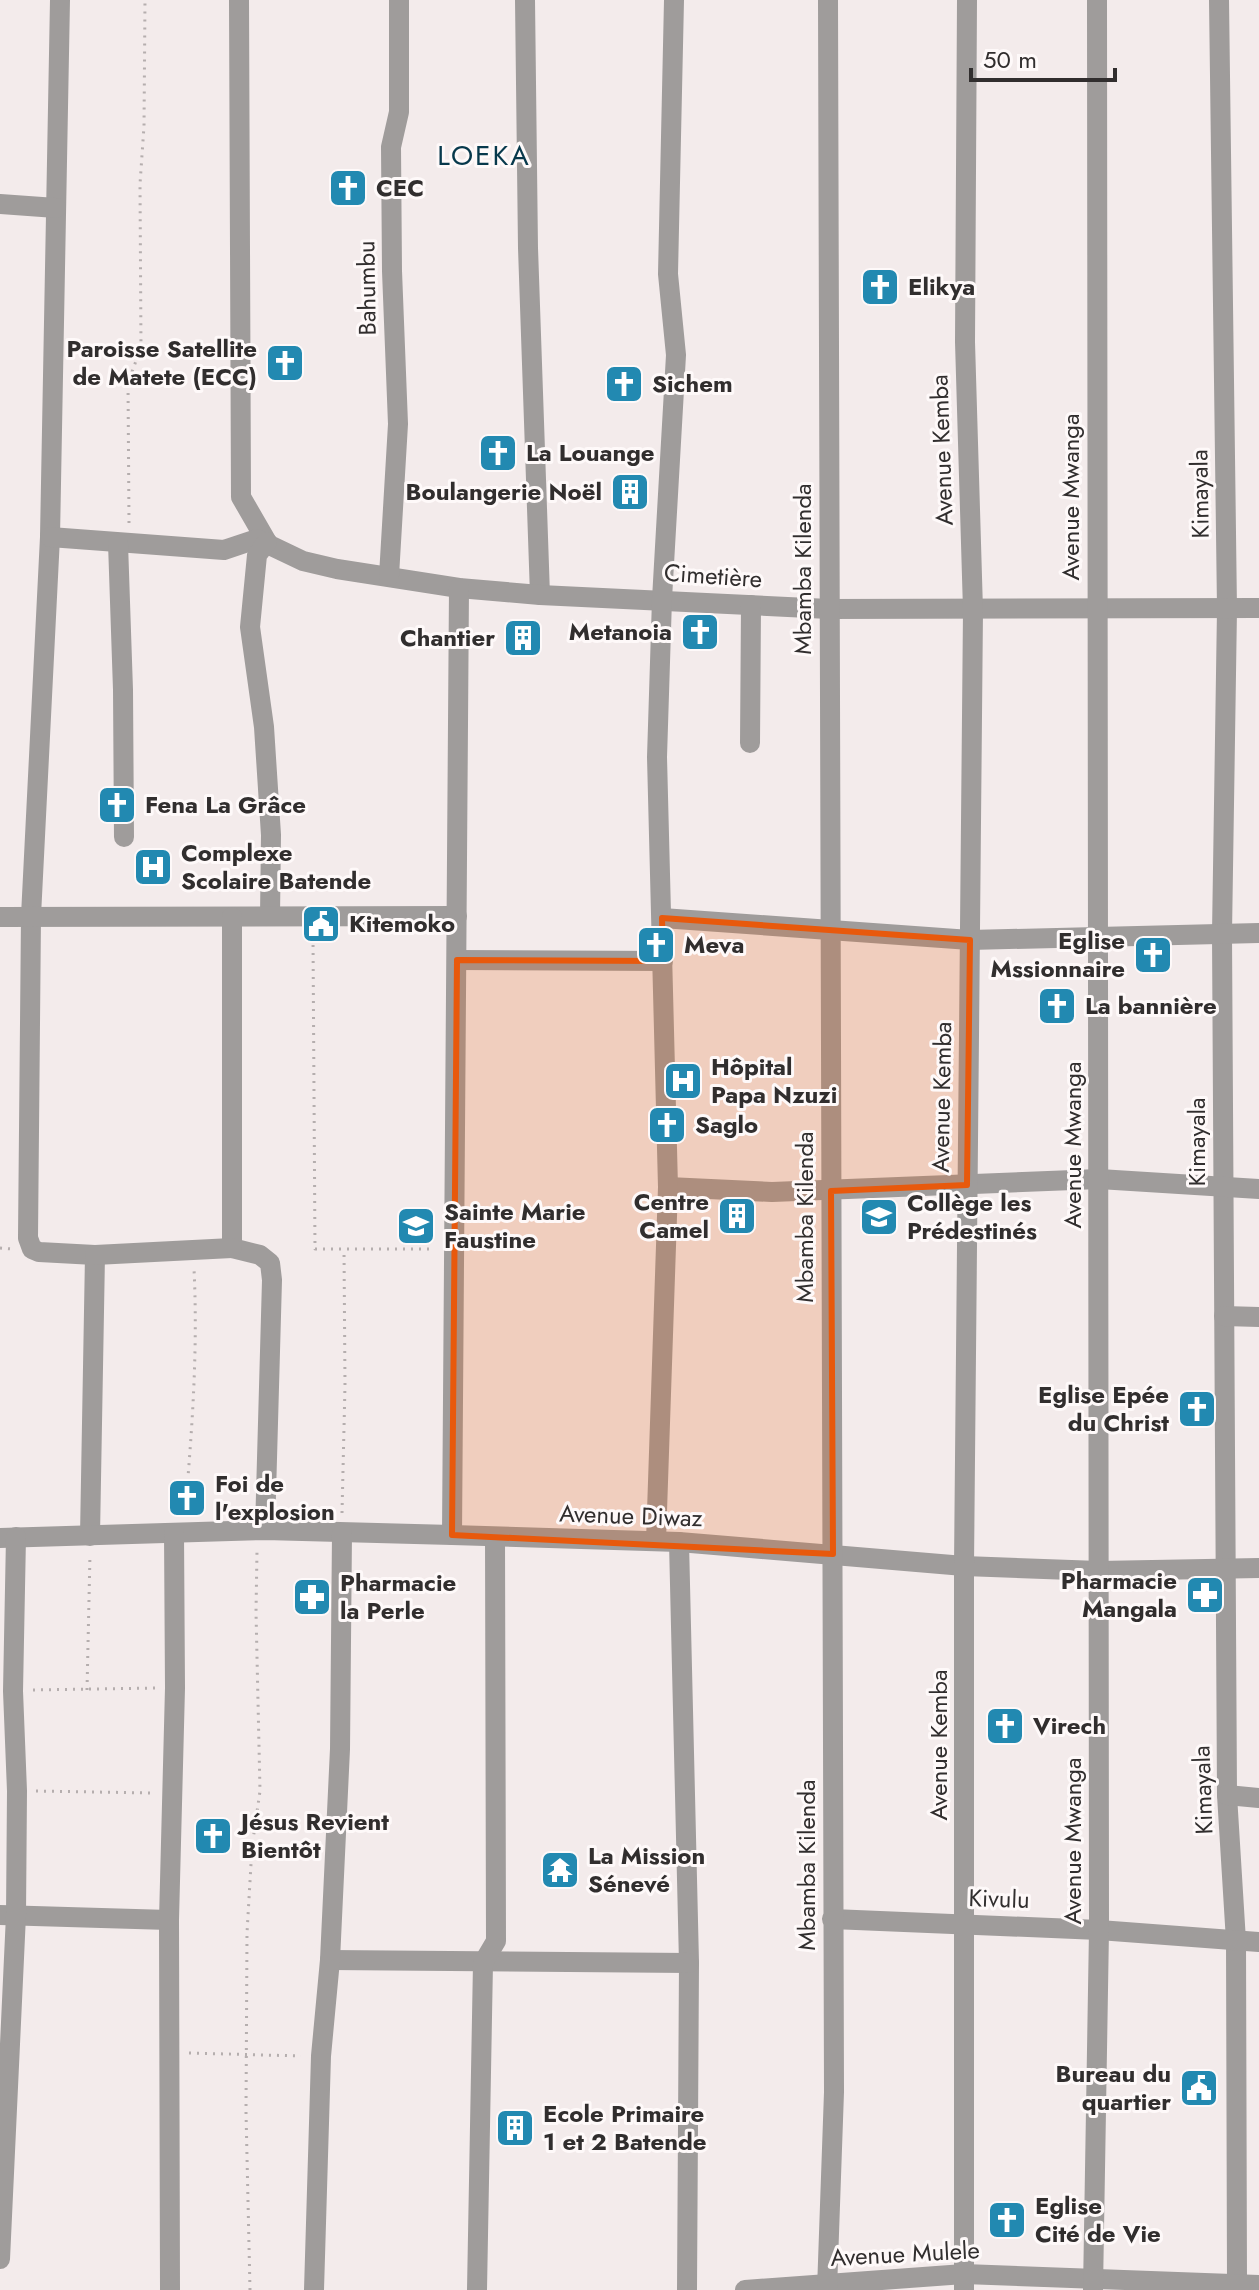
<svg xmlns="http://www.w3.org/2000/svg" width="1259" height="2290" font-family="Jost,sans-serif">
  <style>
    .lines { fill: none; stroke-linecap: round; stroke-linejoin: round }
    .path { stroke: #b5aeae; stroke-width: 3; stroke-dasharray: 2 6; stroke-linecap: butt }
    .minor { stroke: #9f9c9b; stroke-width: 20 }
    .marked { fill: #e8590c; fill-opacity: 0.2; stroke: #e8590c; stroke-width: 6; stroke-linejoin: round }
    .labels { text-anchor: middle; stroke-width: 6; stroke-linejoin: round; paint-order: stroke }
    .poi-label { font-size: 24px; font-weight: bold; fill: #312e2e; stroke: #fef9f9; text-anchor: start }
    .street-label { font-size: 24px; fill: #312e2e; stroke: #fef9f9 }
    .quarter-label { font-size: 28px; letter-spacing: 2px; fill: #07394c; stroke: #fef9f9 }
  </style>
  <rect width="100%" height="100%" fill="#f3ebeb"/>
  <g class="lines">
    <g class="path">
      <path d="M 129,523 L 128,383 L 141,347 L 140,184 L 144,126 L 145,0"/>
      <path d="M 313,937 L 315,1249 L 435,1249"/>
      <path d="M 0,1248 L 12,1249"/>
      <path d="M 185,1513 C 192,1431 198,1351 194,1269"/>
      <path d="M 342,1513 L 345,1385 L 344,1250"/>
      <path d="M 33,1690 L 158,1688"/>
      <path d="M 87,1690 L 90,1554"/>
      <path d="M 36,1791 L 153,1793"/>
      <path d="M 189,2053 L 301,2056"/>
      <path d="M 250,2290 L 246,2112 L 247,1933 L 252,1847 L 260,1791 L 256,1612 L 257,1551"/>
    </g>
    <g class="minor">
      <path d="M 60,0 L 50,537 L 31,916 L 28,1238 L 32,1249 L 39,1252 L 95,1255 L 90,1536"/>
      <path d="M 239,0 L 241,497 L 267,542"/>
      <path d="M 525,0 L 528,248 L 540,595"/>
      <path d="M 1219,0 L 1227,609 L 1222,934 L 1227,1795 L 1236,1941 L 1237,2283"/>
      <path d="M 0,204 L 56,208"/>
      <path d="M 50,537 L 224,550 L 257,539 L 303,561 L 337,569 L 459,588 L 540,595 L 829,609 L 1259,608"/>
      <path d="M 267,542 L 257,555 L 250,627 L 264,727 L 271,835 L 270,916"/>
      <path d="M 118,543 L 123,690 L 124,837"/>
      <path d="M 389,576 L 398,424 L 392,271 L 391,147 L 399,112 L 399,0"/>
      <path d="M 750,743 L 751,605"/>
      <path d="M 0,917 L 457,916"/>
      <path d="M 232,917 L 232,1248 L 260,1255 L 270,1263 L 272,1280 L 265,1530"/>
      <path d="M 662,918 L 970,940 L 1259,933"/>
      <path d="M 457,960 L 663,961"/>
      <path d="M 668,1187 L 772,1192 L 1099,1179 L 1259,1189"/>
      <path d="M 95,1255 L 232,1248"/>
      <path d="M 1224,1316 L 1259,1317"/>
      <path d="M 452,1535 L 459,588"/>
      <path d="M 0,1538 L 265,1530 L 452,1535 L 679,1542 L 964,1566 L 1099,1571 L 1259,1568"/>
      <path d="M 656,1541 L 668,1187 L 657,757 L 662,599 L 676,355 L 668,274 L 674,0"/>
      <path d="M 679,1542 L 689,1963 L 687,2290"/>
      <path d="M 1227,1795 L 1259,1798"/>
      <path d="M 0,1915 L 169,1920"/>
      <path d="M 832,1919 L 1099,1930 L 1259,1942"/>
      <path d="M 330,1960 L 689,1963"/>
      <path d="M 0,2259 L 16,1915 L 17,1791 L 13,1691 L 16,1537"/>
      <path d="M 170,2290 L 169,1920 L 175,1688 L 174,1533"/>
      <path d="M 314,2290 L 321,2056 L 330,1960 L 340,1749 L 342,1533"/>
      <path d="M 477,2290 L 483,1963 L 496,1941 L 495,1537"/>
      <path d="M 745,2290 L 964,2274 L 1259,2285"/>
      <path d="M 827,2290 L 834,2092 L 828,0"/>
      <path d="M 964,2290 L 964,1566 L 973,610 L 965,342 L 967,0"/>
      <path d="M 1093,2290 L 1099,1930 L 1097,0"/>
    </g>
  </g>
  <path class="marked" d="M 662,918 L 970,940 L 967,1185 L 831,1191 L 833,1554 L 452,1535 L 457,960 L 663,961 Z"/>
  <defs>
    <g id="church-square" transform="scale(2)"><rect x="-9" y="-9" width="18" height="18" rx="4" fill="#2289b1" stroke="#fef9f9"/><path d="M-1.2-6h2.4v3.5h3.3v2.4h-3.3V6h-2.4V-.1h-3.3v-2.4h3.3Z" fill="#fff"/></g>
    <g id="building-square" transform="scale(2)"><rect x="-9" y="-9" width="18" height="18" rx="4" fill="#2289b1" stroke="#fef9f9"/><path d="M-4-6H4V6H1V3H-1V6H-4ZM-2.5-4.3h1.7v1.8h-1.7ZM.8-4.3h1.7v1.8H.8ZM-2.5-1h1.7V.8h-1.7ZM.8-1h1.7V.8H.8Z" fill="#fff"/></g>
    <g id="hospital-square" transform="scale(2)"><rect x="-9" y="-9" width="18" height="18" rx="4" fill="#2289b1" stroke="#fef9f9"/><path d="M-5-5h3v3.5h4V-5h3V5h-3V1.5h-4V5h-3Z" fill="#fff"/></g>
    <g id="civic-square" transform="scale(2)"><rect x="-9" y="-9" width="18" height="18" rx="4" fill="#2289b1" stroke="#fef9f9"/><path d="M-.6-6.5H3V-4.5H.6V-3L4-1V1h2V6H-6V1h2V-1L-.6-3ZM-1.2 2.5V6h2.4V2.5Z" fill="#fff"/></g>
    <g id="university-square" transform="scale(2)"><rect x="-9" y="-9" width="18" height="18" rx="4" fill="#2289b1" stroke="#fef9f9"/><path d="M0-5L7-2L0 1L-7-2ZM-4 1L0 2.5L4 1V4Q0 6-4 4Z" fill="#fff"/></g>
    <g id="school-square" transform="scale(2)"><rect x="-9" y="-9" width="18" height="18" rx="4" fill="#2289b1" stroke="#fef9f9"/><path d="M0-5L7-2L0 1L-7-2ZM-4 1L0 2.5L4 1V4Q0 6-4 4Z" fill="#fff"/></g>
    <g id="pharmacy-square" transform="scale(2)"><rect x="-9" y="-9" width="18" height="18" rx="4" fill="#2289b1" stroke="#fef9f9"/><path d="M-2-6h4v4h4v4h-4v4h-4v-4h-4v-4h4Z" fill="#fff"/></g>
    <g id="temple-square" transform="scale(2)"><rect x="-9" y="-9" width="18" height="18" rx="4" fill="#2289b1" stroke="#fef9f9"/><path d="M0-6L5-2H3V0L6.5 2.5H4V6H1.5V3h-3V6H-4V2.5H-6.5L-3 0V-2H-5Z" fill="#fff"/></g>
  </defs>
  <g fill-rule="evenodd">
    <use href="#church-square" x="348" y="188"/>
    <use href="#church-square" x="880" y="287"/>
    <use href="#church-square" x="285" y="363"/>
    <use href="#church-square" x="624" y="384"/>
    <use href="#church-square" x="498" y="453"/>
    <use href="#building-square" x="630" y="492"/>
    <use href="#church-square" x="700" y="632"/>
    <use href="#building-square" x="523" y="638"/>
    <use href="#church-square" x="117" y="805"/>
    <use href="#hospital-square" x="153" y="867"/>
    <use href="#civic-square" x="321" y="924"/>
    <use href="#church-square" x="656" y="945"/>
    <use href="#church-square" x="1153" y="955"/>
    <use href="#church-square" x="1057" y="1006"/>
    <use href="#hospital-square" x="683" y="1081"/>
    <use href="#church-square" x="667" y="1125"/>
    <use href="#building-square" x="737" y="1216"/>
    <use href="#university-square" x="879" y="1217"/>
    <use href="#school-square" x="416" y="1226"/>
    <use href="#church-square" x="1197" y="1409"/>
    <use href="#church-square" x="187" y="1498"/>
    <use href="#pharmacy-square" x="1205" y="1595"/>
    <use href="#pharmacy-square" x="312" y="1597"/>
    <use href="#church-square" x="1005" y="1726"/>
    <use href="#church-square" x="213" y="1836"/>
    <use href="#temple-square" x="560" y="1870"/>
    <use href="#civic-square" x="1199" y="2088"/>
    <use href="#building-square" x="515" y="2128"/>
    <use href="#church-square" x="1007" y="2220"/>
  </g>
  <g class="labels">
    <g class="poi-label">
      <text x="376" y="196">CEC</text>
      <text x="908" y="295">Elikya</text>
      <text x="257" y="357" text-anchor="end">Paroisse Satellite<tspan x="257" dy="28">de Matete (ECC)</tspan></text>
      <text x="652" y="392">Sichem</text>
      <text x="526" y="461">La Louange</text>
      <text x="602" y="500" text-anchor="end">Boulangerie Noël</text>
      <text x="672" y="640" text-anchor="end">Metanoia</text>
      <text x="495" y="646" text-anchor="end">Chantier</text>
      <text x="145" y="813">Fena La Grâce</text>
      <text x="181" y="861">Complexe<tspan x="181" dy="28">Scolaire Batende</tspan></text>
      <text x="349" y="932">Kitemoko</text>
      <text x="1125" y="949" text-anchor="end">Eglise<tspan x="1125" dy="28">Mssionnaire</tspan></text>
      <text x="684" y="953">Meva</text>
      <text x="1085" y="1014">La bannière</text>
      <text x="711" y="1075">Hôpital<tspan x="711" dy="28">Papa Nzuzi</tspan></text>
      <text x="695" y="1133">Saglo</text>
      <text x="709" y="1210" text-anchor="end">Centre<tspan x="709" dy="28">Camel</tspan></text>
      <text x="907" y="1211">Collège les<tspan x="907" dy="28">Prédestinés</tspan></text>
      <text x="444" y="1220">Sainte Marie<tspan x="444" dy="28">Faustine</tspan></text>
      <text x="1169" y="1403" text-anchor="end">Eglise Epée<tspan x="1169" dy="28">du Christ</tspan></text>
      <text x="215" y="1492">Foi de<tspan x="215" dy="28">l'explosion</tspan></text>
      <text x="1177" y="1589" text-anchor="end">Pharmacie<tspan x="1177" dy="28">Mangala</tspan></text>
      <text x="340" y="1591">Pharmacie<tspan x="340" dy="28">la Perle</tspan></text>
      <text x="1033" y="1734">Virech</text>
      <text x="241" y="1830">Jésus Revient<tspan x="241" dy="28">Bientôt</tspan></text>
      <text x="588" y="1864">La Mission<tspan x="588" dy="28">Sénevé</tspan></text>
      <text x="1171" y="2082" text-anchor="end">Bureau du<tspan x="1171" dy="28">quartier</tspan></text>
      <text x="543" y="2122">Ecole Primaire<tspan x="543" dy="28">1 et 2 Batende</tspan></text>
      <text x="1035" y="2214">Eglise<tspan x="1035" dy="28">Cité de Vie</tspan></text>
    </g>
    <g class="street-label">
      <text transform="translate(367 288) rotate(-91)" y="8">Bahumbu</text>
      <text transform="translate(942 450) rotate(-92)" y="8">Avenue Kemba</text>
      <text transform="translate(1200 494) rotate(-91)" y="8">Kimayala</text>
      <text transform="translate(1071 497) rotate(-90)" y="8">Avenue Mwanga</text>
      <text transform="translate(803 569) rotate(-90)" y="8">Mbamba Kilenda</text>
      <text transform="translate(713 576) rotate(4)" y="8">Cimetière</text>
      <text transform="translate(942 1097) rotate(-89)" y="8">Avenue Kemba</text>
      <text transform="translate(1197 1142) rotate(-90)" y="8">Kimayala</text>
      <text transform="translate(1073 1145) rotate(-90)" y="8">Avenue Mwanga</text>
      <text transform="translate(805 1217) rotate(-90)" y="8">Mbamba Kilenda</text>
      <text transform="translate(631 1516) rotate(2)" y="8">Avenue Diwaz</text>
      <text transform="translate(939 1745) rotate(-90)" y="8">Avenue Kemba</text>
      <text transform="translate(1203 1790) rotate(-92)" y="8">Kimayala</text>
      <text transform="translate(1073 1841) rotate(-90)" y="8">Avenue Mwanga</text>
      <text transform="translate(807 1865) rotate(-90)" y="8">Mbamba Kilenda</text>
      <text transform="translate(999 1899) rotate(2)" y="8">Kivulu</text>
      <text transform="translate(905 2254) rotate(-3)" y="8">Avenue Mulele</text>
    </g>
    <g class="quarter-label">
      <text x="484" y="165">LOEKA</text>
    </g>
  </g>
  <path d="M971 68v12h144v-12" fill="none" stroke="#312e2e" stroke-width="4"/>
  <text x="983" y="68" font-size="24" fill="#312e2e" stroke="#fef9f9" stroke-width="6" paint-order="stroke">50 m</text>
</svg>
